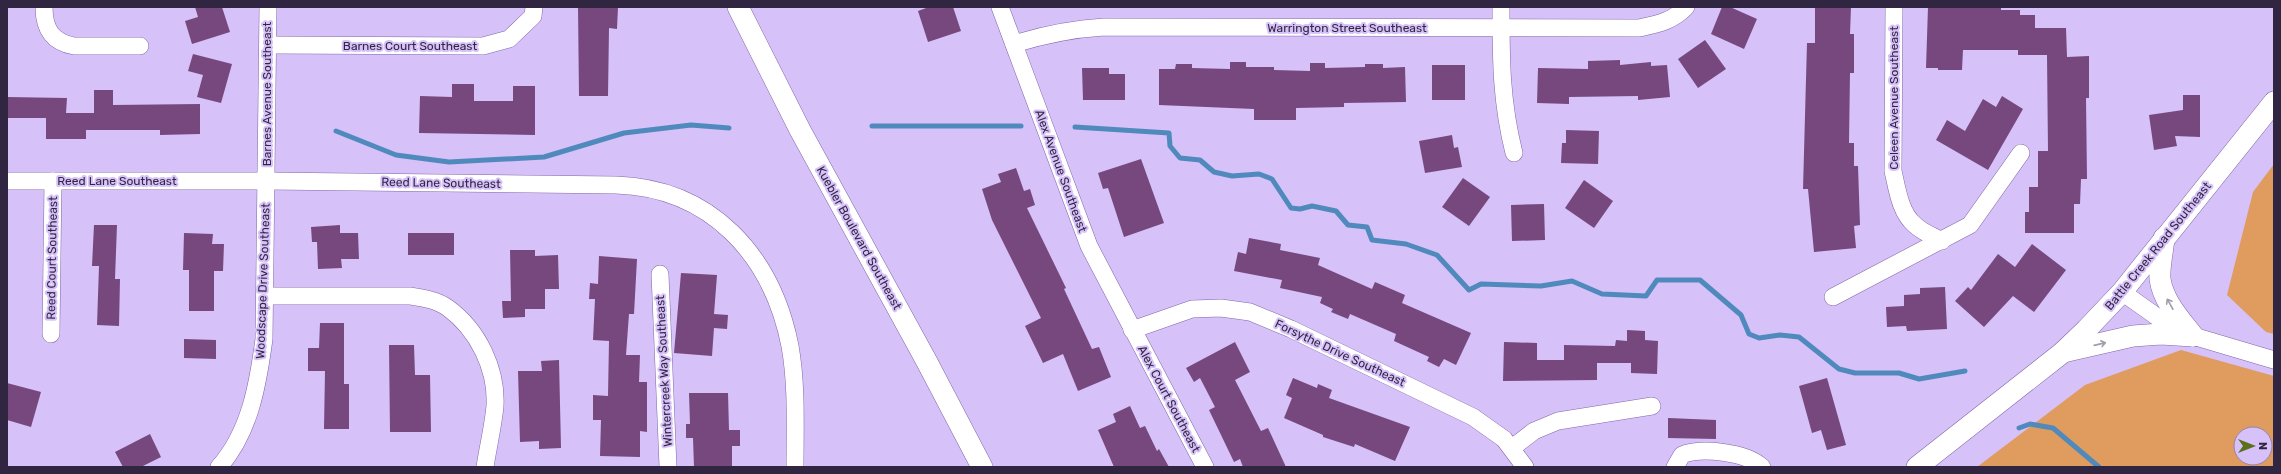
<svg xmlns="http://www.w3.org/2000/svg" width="2281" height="474" font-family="Rubik,sans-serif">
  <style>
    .green { fill: #e09c5e; fill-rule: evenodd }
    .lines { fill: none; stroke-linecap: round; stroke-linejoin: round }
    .stream { stroke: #508abd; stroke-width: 5 }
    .building { fill: #76487e }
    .minor-casing { stroke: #8067a7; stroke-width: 18 }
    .major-casing { stroke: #8067a7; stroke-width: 22 }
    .minor { stroke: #fff; stroke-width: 17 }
    .major { stroke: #fff; stroke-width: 21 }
    .oneway { stroke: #a29daa }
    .labels { text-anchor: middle; stroke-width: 4; stroke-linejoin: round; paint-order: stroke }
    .street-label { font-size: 12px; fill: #312641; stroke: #d6c1f9 }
  </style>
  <rect width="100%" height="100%" fill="#d6c1f9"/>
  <g class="green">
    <path d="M 2274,164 L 2274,334 L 2266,332 L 2227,295 L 2253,192 Z"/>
    <path d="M 2181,350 L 2274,376 L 2274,467 L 1977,467 L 2085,385 ZM 2241,434 L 2265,434 L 2265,458 L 2241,458 Z"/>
  </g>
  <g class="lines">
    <g class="stream">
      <path d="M 872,126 L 1021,126"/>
      <path d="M 1075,127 L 1169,133 L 1170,146 L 1180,158 L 1200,160 L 1214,172 L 1232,176 L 1259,174 L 1272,179 L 1291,208 L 1300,209 L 1312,206 L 1336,211 L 1348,225 L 1367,227 L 1372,240 L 1406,244 L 1437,255 L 1469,290 L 1481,284 L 1541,286 L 1572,281 L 1602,294 L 1646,296 L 1657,280 L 1700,280 L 1741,315 L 1749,334 L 1759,338 L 1780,335 L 1799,337 L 1839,369 L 1855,373 L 1899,373 L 1919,379 L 1965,371"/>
      <path d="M 336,131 L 396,155 L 449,162 L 544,157 L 624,133 L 691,125 L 729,128"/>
      <path d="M 2019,428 L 2030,424 L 2053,428 L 2099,467"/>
    </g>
  </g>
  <g class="building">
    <path d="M 195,7 L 222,7 L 230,32 L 192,44 L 185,21 L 198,17 Z"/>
    <path d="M 578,7 L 618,7 L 617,29 L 609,28 L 608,96 L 579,96 Z"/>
    <path d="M 929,7 L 953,7 L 961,31 L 928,42 L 918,11 Z"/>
    <path d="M 1722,7 L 1730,7 L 1757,19 L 1744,49 L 1711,34 Z"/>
    <path d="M 1815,7 L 1851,7 L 1850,34 L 1854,34 L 1854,73 L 1850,73 L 1849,143 L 1854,143 L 1854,166 L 1858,166 L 1860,225 L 1854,226 L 1856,248 L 1814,252 L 1808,189 L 1803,189 L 1807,43 L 1815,43 Z"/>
    <path d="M 1928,7 L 2001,7 L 2001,10 L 2020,10 L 2020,15 L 2035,15 L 2035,28 L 2066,28 L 2067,57 L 2089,56 L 2089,98 L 2086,98 L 2087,179 L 2081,179 L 2080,204 L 2074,204 L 2074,233 L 2025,233 L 2025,212 L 2029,212 L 2029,187 L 2038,187 L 2038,151 L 2048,151 L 2047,55 L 2018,55 L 2018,50 L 1963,50 L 1962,70 L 1938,70 L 1938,68 L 1926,68 Z"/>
    <path d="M 1705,40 L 1726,69 L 1698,88 L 1678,59 Z"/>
    <path d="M 193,54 L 232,64 L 221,103 L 197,97 L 203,75 L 188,71 Z"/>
    <path d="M 1620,60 L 1620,65 L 1651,62 L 1651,66 L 1667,65 L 1670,97 L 1638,100 L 1638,96 L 1569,97 L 1569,104 L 1537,103 L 1538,68 L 1588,69 L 1588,61 Z"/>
    <path d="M 1230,62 L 1246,62 L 1246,67 L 1274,67 L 1274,70 L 1310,71 L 1310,63 L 1325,63 L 1325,68 L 1365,67 L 1365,64 L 1383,64 L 1383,68 L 1405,67 L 1406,102 L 1344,103 L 1344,107 L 1296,108 L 1296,120 L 1254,120 L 1254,109 L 1159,105 L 1159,69 L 1175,69 L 1176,64 L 1192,64 L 1192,68 L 1230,69 Z"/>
    <rect x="1432" y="65" width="33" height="35"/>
    <path d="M 1082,68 L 1109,68 L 1109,74 L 1125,74 L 1125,100 L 1083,100 Z"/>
    <path d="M 452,84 L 474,84 L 474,101 L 513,101 L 513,86 L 535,86 L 535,135 L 419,133 L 420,96 L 452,97 Z"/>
    <path d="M 94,90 L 113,90 L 113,105 L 200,104 L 200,134 L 160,135 L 160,130 L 86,130 L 86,139 L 46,139 L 46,118 L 7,118 L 7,97 L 67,98 L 66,113 L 94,113 Z"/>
    <path d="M 2183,95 L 2200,95 L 2200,137 L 2175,136 L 2177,146 L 2154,150 L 2149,115 L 2183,110 Z"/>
    <path d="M 2002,96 L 2023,109 L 1988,170 L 1936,140 L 1947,120 L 1965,131 L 1983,99 L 1996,107 Z"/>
    <path d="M 1566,130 L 1599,131 L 1598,164 L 1561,163 L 1562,143 L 1566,143 Z"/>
    <path d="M 1452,135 L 1454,148 L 1458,147 L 1462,167 L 1425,173 L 1419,141 Z"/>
    <path d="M 1141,159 L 1164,223 L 1124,237 L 1108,188 L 1103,189 L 1098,173 Z"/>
    <path d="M 1016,168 L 1024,191 L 1030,189 L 1035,205 L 1027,208 L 1066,288 L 1064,289 L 1092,349 L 1099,347 L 1111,377 L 1078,391 L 1063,354 L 1043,363 L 1025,326 L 1041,318 L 992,220 L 982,189 L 1001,182 L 998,174 Z"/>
    <path d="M 1463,178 L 1490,197 L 1469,226 L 1442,207 Z"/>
    <path d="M 1584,180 L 1613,201 L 1594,228 L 1565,208 Z"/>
    <path d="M 1544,204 L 1545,240 L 1512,241 L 1511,205 Z"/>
    <path d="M 94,225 L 117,225 L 115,279 L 120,279 L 119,326 L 97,325 L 99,266 L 92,266 Z"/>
    <path d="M 340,225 L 340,233 L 358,233 L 359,259 L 341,259 L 342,268 L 318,269 L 317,242 L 312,242 L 311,227 Z"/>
    <path d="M 184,233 L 213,234 L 212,244 L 224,244 L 223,271 L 214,271 L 214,311 L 189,311 L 189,270 L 183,270 Z"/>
    <rect x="408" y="233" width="46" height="22"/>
    <path d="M 1249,238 L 1281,244 L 1280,250 L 1320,258 L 1318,265 L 1372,289 L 1375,282 L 1405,295 L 1402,303 L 1471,333 L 1456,365 L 1444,359 L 1439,367 L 1427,361 L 1429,357 L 1394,341 L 1396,334 L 1350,314 L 1348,319 L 1331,312 L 1333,309 L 1320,303 L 1322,297 L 1280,288 L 1282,280 L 1234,271 L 1238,252 L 1246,254 Z"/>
    <path d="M 2032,244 L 2066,270 L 2034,312 L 2013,296 L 1984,327 L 1955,301 L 1968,287 L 1971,290 L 1998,254 L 2015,267 Z"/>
    <path d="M 510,250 L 535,250 L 535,256 L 558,255 L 559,289 L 545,289 L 545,309 L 525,309 L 525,317 L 503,318 L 502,301 L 511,301 Z"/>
    <path d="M 599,256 L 637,259 L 634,314 L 629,314 L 626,355 L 640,355 L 639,382 L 647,382 L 647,432 L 640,431 L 640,457 L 600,456 L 601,420 L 593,420 L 593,395 L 608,396 L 609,341 L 593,340 L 595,299 L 589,299 L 590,283 L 598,284 Z"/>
    <path d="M 681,273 L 717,275 L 714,314 L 728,315 L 727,329 L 714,328 L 712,356 L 674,353 Z"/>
    <path d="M 1945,287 L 1947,329 L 1907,331 L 1906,326 L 1887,327 L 1886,307 L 1904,306 L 1904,295 L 1920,294 L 1920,288 Z"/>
    <path d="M 320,323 L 344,323 L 344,384 L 349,384 L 349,429 L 324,429 L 325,371 L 308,371 L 308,348 L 319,348 Z"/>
    <path d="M 1627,330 L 1645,331 L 1645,340 L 1658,341 L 1657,374 L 1631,373 L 1631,363 L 1597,363 L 1597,380 L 1503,381 L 1504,342 L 1537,343 L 1537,360 L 1564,360 L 1564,345 L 1615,346 L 1616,340 L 1627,341 Z"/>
    <path d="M 184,339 L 216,340 L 216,359 L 184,358 Z"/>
    <path d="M 1235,342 L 1250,372 L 1235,380 L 1261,431 L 1268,428 L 1286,467 L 1243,467 L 1240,459 L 1234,462 L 1209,410 L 1215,407 L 1200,378 L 1194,382 L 1186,368 Z"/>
    <path d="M 389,345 L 414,345 L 415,375 L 430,375 L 431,432 L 390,432 Z"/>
    <path d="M 559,360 L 561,448 L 539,449 L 539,441 L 520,442 L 518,371 L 542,371 L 541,361 Z"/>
    <path d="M 1293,378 L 1317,388 L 1318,384 L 1332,390 L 1329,398 L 1410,427 L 1395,461 L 1355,444 L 1354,447 L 1323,437 L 1323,435 L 1284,418 L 1292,398 L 1286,395 Z"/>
    <path d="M 1827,378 L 1846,445 L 1827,450 L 1821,430 L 1812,433 L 1799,386 Z"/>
    <path d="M 7,383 L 41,392 L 31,427 L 7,420 Z"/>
    <path d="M 689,393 L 728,393 L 729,430 L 740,430 L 740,446 L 732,446 L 732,467 L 694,467 L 693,438 L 686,438 L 686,424 L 690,424 Z"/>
    <path d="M 1130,406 L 1140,428 L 1145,426 L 1157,451 L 1159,449 L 1169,467 L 1114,467 L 1098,430 L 1116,422 L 1113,414 Z"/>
    <path d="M 1668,418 L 1716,420 L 1716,439 L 1668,438 Z"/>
    <path d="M 150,434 L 161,457 L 141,467 L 123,467 L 115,452 Z"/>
  </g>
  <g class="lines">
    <g class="minor-casing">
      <g id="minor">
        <path d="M 44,7 C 44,29 52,42 74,46 L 140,46"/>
        <path d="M 1000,7 L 1089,246 L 1205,467"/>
        <path d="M 1501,7 C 1501,60 1501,101 1514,153"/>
        <path d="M 1894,7 L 1893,171 C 1897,188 1900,213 1915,225 C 1922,232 1933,236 1942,241"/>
        <path d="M 1014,44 C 1046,34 1071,29 1104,27 L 1639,28 C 1658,24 1673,21 1686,7"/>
        <path d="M 268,45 L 483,46 L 509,39 L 533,16 L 534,7"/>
        <path d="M 7,181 L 267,181 L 616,185 C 711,188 772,255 790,346 C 797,385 795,427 795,467"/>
        <path d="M 660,274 L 668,467"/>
        <path d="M 2122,292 L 2167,324 L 2193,336 L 2274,360"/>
        <path d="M 265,296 L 410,296 C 423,298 437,300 448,308 C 478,330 497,369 495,406 C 493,427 488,447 485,467"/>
        <path d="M 1833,297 L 1970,225 L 2021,153"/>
        <path d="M 1132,330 L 1192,309 L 1221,308 L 1250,312 L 1291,329 L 1473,417 L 1504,439 L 1525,467"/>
        <path d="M 51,334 L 53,181"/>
        <path d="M 1512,448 L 1534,431 L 1558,421 L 1652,406"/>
        <path d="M 219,467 C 250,432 258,384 264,339 L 268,7"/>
        <path d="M 1675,467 L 1682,455 C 1701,447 1746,452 1762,467"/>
      </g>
    </g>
    <g class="major-casing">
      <g id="major">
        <path d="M 738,7 L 800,130 L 927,362 L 982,467"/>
        <path d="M 2164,238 C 2163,251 2159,266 2160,279 C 2163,301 2180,319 2193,336"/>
        <path d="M 2063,352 L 2133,336 L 2161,334 L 2193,336"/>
        <path d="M 1917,467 L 2062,353 L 2086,330 L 2122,292 L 2274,102"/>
      </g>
    </g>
    <use href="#minor" class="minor"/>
    <use href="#major" class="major"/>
  </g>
  <defs><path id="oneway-shaft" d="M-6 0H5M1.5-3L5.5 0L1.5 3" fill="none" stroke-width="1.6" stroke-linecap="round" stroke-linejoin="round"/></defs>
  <g class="oneway">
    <use href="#oneway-shaft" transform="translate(2170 304) rotate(-119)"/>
    <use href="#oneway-shaft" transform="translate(2100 344) rotate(-13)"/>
  </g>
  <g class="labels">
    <g class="street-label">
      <text x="1347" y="32">Warrington Street Southeast</text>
      <text x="410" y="50">Barnes Court Southeast</text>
      <text transform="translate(267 94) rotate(-90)" y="4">Barnes Avenue Southeast</text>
      <text transform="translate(1894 98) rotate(-90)" y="4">Celeen Avenue Southeast</text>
      <text transform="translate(1061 171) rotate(70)" y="4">Alex Avenue Southeast</text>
      <text x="117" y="185">Reed Lane Southeast</text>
      <text transform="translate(441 183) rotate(1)" y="4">Reed Lane Southeast</text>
      <text transform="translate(859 238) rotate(61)" y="4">Kuebler Boulevard Southeast</text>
      <text transform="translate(2158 246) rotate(-51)" y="4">Battle Creek Road Southeast</text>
      <text transform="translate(52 258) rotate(-89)" y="4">Reed Court Southeast</text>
      <text transform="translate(263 281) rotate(-88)" y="4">Woodscape Drive Southeast</text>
      <text transform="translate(1340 353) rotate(25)" y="4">Forsythe Drive Southeast</text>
      <text transform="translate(664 371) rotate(-93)" y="4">Wintercreek Way Southeast</text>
      <text transform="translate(1169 399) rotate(62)" y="4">Alex Court Southeast</text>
    </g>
  </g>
  <rect width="2281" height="474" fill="none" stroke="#312641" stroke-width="16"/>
  <g transform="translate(2253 446) rotate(90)"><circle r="19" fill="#d6c1f9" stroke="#9483af"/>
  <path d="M0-3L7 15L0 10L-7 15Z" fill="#5c6f1d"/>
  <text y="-6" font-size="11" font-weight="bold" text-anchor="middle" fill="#312641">N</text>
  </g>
</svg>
